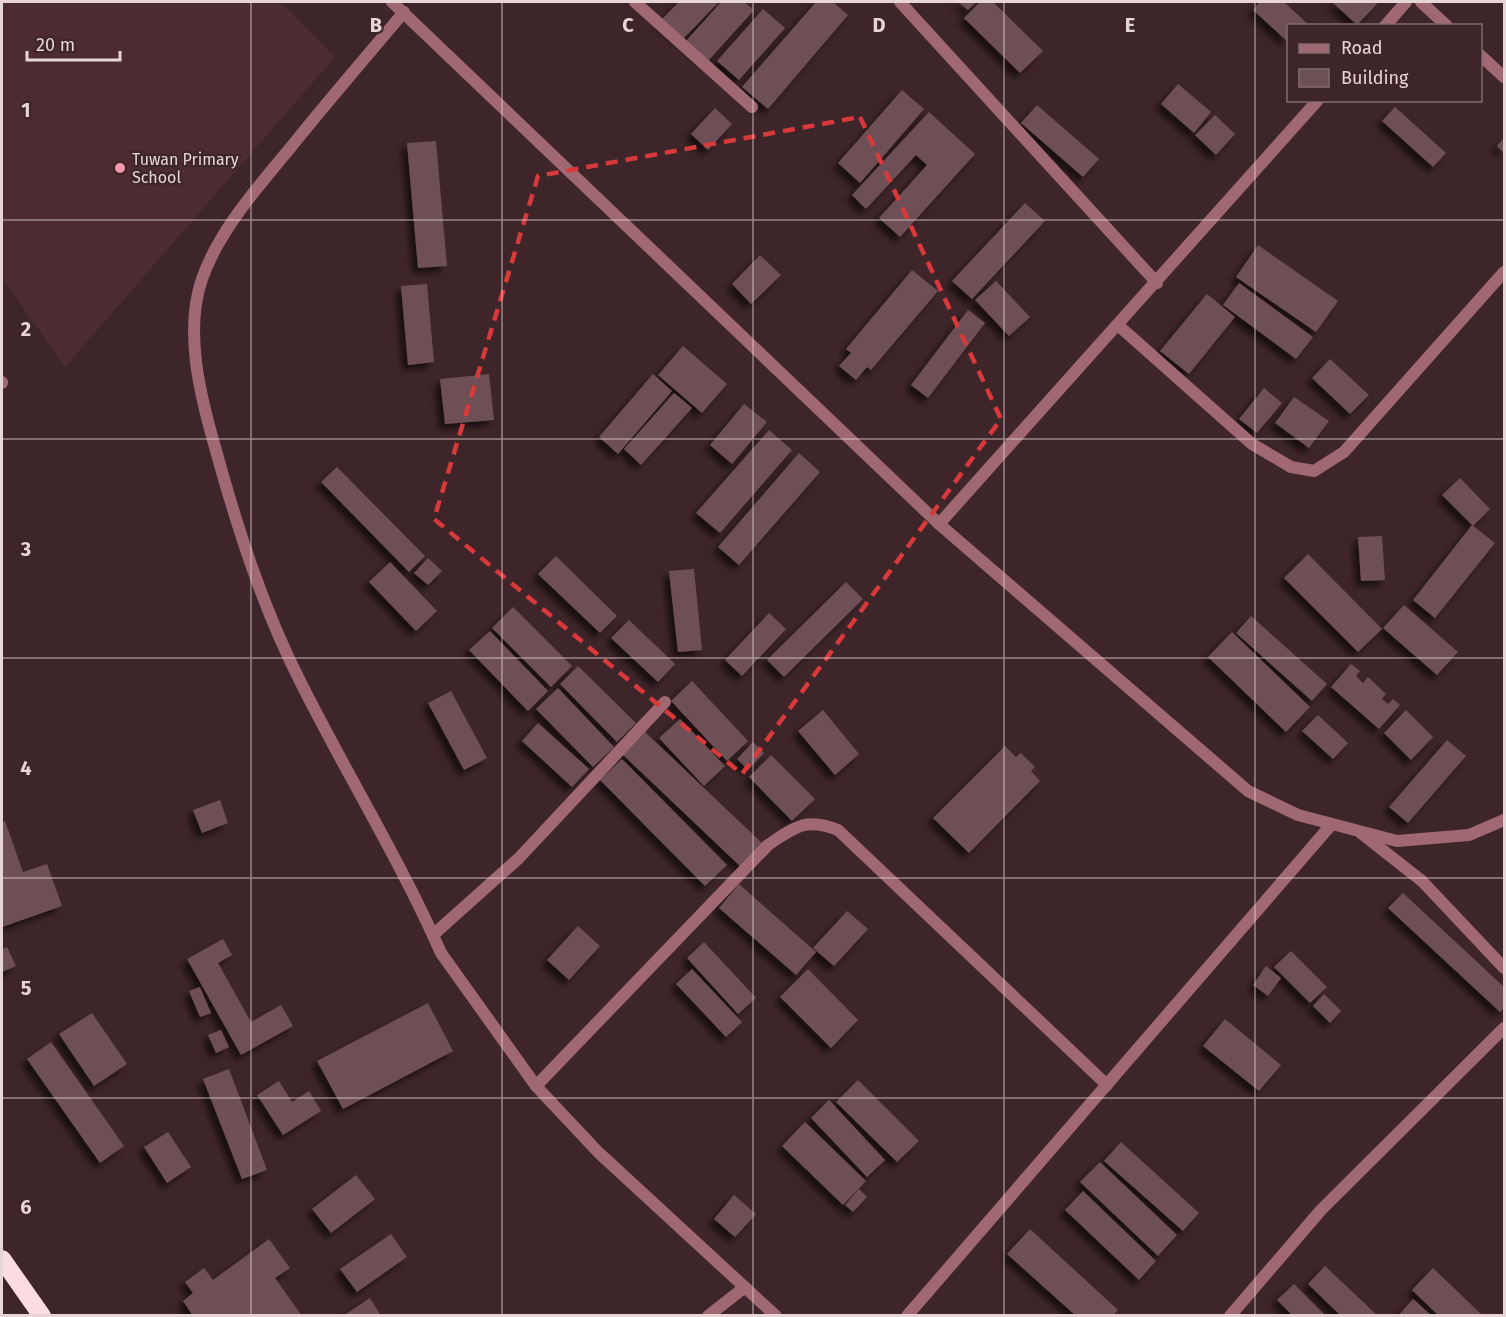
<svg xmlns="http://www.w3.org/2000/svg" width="1506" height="1317" font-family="'Fira Sans',sans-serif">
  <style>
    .built { fill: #4c2b31 }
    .building { fill: #6d5054; filter: url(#shadow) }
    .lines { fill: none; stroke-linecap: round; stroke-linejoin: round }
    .street { stroke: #a06871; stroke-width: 12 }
    .highway { stroke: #fbdde1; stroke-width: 18 }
    .marked { fill: none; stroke: #d8393a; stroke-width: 4.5; stroke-dasharray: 12 8; stroke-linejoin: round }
    .grid { fill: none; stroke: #e7d5d7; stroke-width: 1.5; stroke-opacity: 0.55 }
    .poi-dot { fill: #f39aa9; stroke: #3e2529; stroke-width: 2 }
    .labels { text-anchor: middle; stroke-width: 4.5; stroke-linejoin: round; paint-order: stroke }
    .poi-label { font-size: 16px; fill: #e7d5d7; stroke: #3e2529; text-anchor: start }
    .grid-label { font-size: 20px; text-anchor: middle; font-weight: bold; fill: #e7d5d7; stroke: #3e2529; stroke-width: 4.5; stroke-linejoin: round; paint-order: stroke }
  </style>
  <defs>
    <filter id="shadow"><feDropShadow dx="-5.5" dy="5.5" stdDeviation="3" flood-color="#0009"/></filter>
  </defs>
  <rect width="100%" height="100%" fill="#3e2529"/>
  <path class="built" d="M 2,2 L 281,2 L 335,57 L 65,367 L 2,278 Z"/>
  <g class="building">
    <path d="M 679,2 L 719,2 L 681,41 L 660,21 Z"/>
    <path d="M 721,2 L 744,2 L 754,10 L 708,61 L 686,41 Z"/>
    <path d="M 816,2 L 833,2 L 848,15 L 768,109 L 742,87 Z"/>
    <path d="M 958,2 L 976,2 L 968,10 Z"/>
    <path d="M 980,2 L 993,2 L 1043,51 L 1020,73 L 964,18 Z"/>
    <path d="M 1260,2 L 1284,2 L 1310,26 L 1288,26 L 1288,42 L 1253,10 Z"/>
    <path d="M 1332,2 L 1375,2 L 1377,4 L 1357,25 Z"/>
    <path d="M 763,9 L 785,28 L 739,80 L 717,61 Z"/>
    <path d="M 1178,84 L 1211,112 L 1194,133 L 1161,104 Z"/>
    <path d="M 902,90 L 924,109 L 860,183 L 838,163 Z"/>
    <path d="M 1037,105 L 1099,159 L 1083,177 L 1021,123 Z"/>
    <path d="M 1395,107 L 1446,153 L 1433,167 L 1382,121 Z"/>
    <path d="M 715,108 L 732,124 L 708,150 L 691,134 Z"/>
    <path d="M 929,112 L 975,154 L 900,237 L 879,218 L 927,165 L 916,155 L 866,209 L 852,195 Z"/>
    <path d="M 1215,115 L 1235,134 L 1216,155 L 1195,135 Z"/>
    <path d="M 1504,138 L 1504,153 L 1497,146 Z"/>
    <path d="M 436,141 L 447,266 L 418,268 L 407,143 Z"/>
    <path d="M 1025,203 L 1045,221 L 972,299 L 952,281 Z"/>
    <path d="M 1258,245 L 1338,301 L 1316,332 L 1236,277 Z"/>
    <path d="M 760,255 L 781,275 L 751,304 L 732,284 Z"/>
    <path d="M 912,270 L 938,291 L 871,370 L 867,367 L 856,380 L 839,366 L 851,353 L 846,349 Z"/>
    <path d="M 996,281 L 1030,317 L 1009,336 L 975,300 Z"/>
    <path d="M 1239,283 L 1313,337 L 1296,359 L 1223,305 Z"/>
    <path d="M 427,284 L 434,362 L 408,365 L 401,286 Z"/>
    <path d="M 1207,294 L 1235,317 L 1189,374 L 1160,351 Z"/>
    <path d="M 968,310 L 985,323 L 928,398 L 911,385 Z"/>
    <path d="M 683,346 L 727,384 L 702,413 L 658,375 Z"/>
    <path d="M 1330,359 L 1369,395 L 1350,414 L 1312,378 Z"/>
    <path d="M 489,374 L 494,420 L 445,424 L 440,379 Z"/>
    <path d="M 653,374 L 672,391 L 618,454 L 599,437 Z"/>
    <path d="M 1264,388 L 1282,403 L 1257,433 L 1239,419 Z"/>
    <path d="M 674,393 L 692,408 L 641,465 L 624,449 Z"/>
    <path d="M 1294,397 L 1329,421 L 1309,448 L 1275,423 Z"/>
    <path d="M 744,404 L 767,422 L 732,464 L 710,445 Z"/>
    <path d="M 769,430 L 792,450 L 720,533 L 696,513 Z"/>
    <path d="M 799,453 L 820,472 L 739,565 L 718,547 Z"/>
    <path d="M 337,467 L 425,556 L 409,572 L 321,482 Z"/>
    <path d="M 1460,478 L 1490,509 L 1473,526 L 1442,495 Z"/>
    <path d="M 1472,525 L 1495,543 L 1435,618 L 1413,600 Z"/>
    <path d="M 1382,536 L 1385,580 L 1361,581 L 1358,537 Z"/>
    <path d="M 1308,554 L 1382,629 L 1358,652 L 1284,578 Z"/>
    <path d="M 556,556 L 617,616 L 600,633 L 538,574 Z"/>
    <path d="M 428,558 L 442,571 L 428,585 L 414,573 Z"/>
    <path d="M 390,562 L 437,611 L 416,631 L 369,582 Z"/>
    <path d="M 694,569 L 702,650 L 678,652 L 669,571 Z"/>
    <path d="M 846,582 L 863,599 L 784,677 L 767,660 Z"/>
    <path d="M 1404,605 L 1458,652 L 1437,675 L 1383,628 Z"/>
    <path d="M 513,607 L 572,666 L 551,687 L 492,628 Z"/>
    <path d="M 769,613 L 786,629 L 742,676 L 725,660 Z"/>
    <path d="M 1251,616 L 1327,684 L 1312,701 L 1236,633 Z"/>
    <path d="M 629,620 L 675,664 L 658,682 L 611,638 Z"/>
    <path d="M 490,631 L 548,691 L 528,711 L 469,650 Z"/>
    <path d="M 1232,632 L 1310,707 L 1286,732 L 1208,657 Z"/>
    <path d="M 1351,664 L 1360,671 L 1356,676 L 1363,683 L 1368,677 L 1386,694 L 1382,699 L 1388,704 L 1393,699 L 1400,705 L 1379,729 L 1331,687 Z"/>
    <path d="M 578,666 L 636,723 L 617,742 L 560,684 Z"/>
    <path d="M 692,681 L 748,741 L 727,761 L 671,701 Z"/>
    <path d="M 558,688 L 614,747 L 593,767 L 536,709 Z"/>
    <path d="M 451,691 L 487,758 L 464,770 L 428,703 Z"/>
    <path d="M 823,710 L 859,754 L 835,775 L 798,731 Z"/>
    <path d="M 1406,710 L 1433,737 L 1411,760 L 1384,733 Z"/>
    <path d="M 1318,715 L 1348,743 L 1333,759 L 1302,731 Z"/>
    <path d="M 680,719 L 725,766 L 704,786 L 659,738 Z"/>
    <path d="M 538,723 L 589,769 L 572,787 L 522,741 Z"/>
    <path d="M 643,730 L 763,844 L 741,867 L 621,753 Z"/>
    <path d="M 1447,740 L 1466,756 L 1408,823 L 1389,807 Z"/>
    <path d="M 753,742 L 764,753 L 748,770 L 737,759 Z"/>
    <path d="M 1005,746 L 1016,757 L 1021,753 L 1035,767 L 1031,771 L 1040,781 L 969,853 L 933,818 Z"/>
    <path d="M 771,755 L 815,799 L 792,821 L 749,777 Z"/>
    <path d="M 622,759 L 727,865 L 705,886 L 600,780 Z"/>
    <path d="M 220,800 L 228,823 L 202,833 L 193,810 Z"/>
    <path d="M 5,821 L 23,872 L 47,864 L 62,906 L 2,927 L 2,822 Z"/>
    <path d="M 739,884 L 816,952 L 796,975 L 719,908 Z"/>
    <path d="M 1403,893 L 1504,987 L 1504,1008 L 1500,1012 L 1388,908 Z"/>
    <path d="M 847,911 L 868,929 L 834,966 L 813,948 Z"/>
    <path d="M 578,926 L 600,946 L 569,980 L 547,960 Z"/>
    <path d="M 223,939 L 232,955 L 218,963 L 251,1022 L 281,1005 L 293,1026 L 241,1055 L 187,959 Z"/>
    <path d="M 704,942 L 756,998 L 738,1014 L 687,958 Z"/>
    <path d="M 7,947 L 16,966 L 2,972 L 2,949 Z"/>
    <path d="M 1291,951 L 1327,987 L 1310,1003 L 1274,967 Z"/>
    <path d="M 1266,966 L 1281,978 L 1268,996 L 1253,985 Z"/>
    <path d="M 692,969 L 742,1022 L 726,1037 L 676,984 Z"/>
    <path d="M 808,969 L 858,1020 L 831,1048 L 780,997 Z"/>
    <path d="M 200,987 L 211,1013 L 200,1017 L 189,991 Z"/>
    <path d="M 1324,994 L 1341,1011 L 1330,1023 L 1313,1006 Z"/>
    <path d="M 428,1003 L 453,1051 L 343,1109 L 317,1061 Z"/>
    <path d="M 92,1013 L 127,1064 L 94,1086 L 59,1034 Z"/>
    <path d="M 1225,1019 L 1281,1065 L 1259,1091 L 1203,1046 Z"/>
    <path d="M 221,1030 L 229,1047 L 216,1053 L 208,1035 Z"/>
    <path d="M 51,1042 L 124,1146 L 100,1163 L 27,1059 Z"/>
    <path d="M 229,1069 L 267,1170 L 242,1179 L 203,1079 Z"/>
    <path d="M 858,1080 L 919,1141 L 897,1162 L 836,1102 Z"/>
    <path d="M 279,1081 L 292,1102 L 309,1091 L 321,1111 L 283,1135 L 257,1095 Z"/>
    <path d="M 829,1100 L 885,1160 L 867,1177 L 811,1118 Z"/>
    <path d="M 805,1122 L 866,1181 L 843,1205 L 782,1146 Z"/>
    <path d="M 168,1132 L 191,1167 L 167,1183 L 144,1147 Z"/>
    <path d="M 1121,1142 L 1199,1213 L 1183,1231 L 1104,1161 Z"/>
    <path d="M 1100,1162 L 1177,1235 L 1158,1256 L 1080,1182 Z"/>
    <path d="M 356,1175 L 375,1199 L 331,1233 L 312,1209 Z"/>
    <path d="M 859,1189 L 867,1197 L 853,1212 L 845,1205 Z"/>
    <path d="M 1083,1191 L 1156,1261 L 1139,1280 L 1065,1210 Z"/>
    <path d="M 734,1195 L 756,1214 L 735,1237 L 714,1219 Z"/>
    <path d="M 1030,1229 L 1118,1310 L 1113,1316 L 1076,1316 L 1007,1254 Z"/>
    <path d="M 391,1234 L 407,1257 L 357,1292 L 340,1269 Z"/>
    <path d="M 269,1239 L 290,1268 L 275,1278 L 302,1316 L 193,1316 L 183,1301 L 193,1293 L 185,1282 L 204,1268 L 213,1280 Z"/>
    <path d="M 1325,1266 L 1378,1316 L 1341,1316 L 1308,1284 Z"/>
    <path d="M 1433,1268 L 1483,1316 L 1439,1316 L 1412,1290 Z"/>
    <path d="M 1294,1284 L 1326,1316 L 1293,1316 L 1277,1300 Z"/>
    <path d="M 370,1298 L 381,1316 L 343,1316 Z"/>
    <path d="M 1413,1299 L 1432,1316 L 1398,1316 Z"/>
  </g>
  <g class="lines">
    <g class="street">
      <path d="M 392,2 L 939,524 L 1248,791 L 1298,815 L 1397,841 L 1469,835 L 1504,820"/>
      <path d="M 635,2 L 752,107"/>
      <path d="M 900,2 L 1157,283"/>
      <path d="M 1421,2 L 1447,26"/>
      <path d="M 404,12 C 366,57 328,101 291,147 C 258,187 219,230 202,279 C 184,331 200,395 215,447 C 237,527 263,609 301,683 C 346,773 400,860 441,953 L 536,1086 L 598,1152 L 776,1316"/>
      <path d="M 1385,26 L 1406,2"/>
      <path d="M 1480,55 L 1504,77"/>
      <path d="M 1119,326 L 1252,444 L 1291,467 L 1314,471 L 1344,452 L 1504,272"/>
      <path d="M 2,382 L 2,383"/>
      <path d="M 939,524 L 1318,100"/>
      <path d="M 1361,833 L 1422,881 L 1504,968"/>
      <path d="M 433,935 L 519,858 L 665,702"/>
      <path d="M 536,1086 L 768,845 C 795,827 806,817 838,830 L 1107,1085"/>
      <path d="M 708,1316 L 745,1287"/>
      <path d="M 907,1316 L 1331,825"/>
      <path d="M 1230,1316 L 1321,1210 L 1504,1028"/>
    </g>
    <path class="highway" d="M 2,1259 L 42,1316"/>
  </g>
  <path class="marked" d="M 860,117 L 1001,419 L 742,774 L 434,519 L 538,176 Z"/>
  <path class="grid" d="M 251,2 L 251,1316M 502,2 L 502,1316M 753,2 L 753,1316M 1004,2 L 1004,1316M 1255,2 L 1255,1316M 2,220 L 1504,220M 2,439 L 1504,439M 2,658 L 1504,658M 2,878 L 1504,878M 2,1098 L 1504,1098"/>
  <circle class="poi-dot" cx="120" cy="168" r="6"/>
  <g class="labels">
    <g class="poi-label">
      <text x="132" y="165">Tuwan Primary<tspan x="132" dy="18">School</tspan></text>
    </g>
  </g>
  <g class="grid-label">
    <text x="376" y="32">B</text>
    <text x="628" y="32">C</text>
    <text x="879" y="32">D</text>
    <text x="1130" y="32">E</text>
    <text x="26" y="117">1</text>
    <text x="26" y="336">2</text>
    <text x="26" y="556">3</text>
    <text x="26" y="775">4</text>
    <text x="26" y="995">5</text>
    <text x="26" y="1214">6</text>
  </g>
  <rect width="1506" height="1317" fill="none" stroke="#e7d5d7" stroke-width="6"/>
  <rect x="1287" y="24" width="195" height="78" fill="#3e2529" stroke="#826b6f" stroke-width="1.5"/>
  <rect x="1299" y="44" width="30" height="9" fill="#a06871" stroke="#826b6f" stroke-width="1.5"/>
  <text x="1341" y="54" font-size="18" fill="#e7d5d7">Road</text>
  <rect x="1299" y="69" width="30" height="18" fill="#6d5054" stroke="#826b6f" stroke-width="1.5"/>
  <text x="1341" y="84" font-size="18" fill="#e7d5d7">Building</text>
  <path d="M27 51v9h93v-9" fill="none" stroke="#e7d5d7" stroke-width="3"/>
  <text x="36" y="51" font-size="18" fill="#e7d5d7" stroke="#3e2529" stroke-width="4.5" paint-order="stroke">20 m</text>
</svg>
